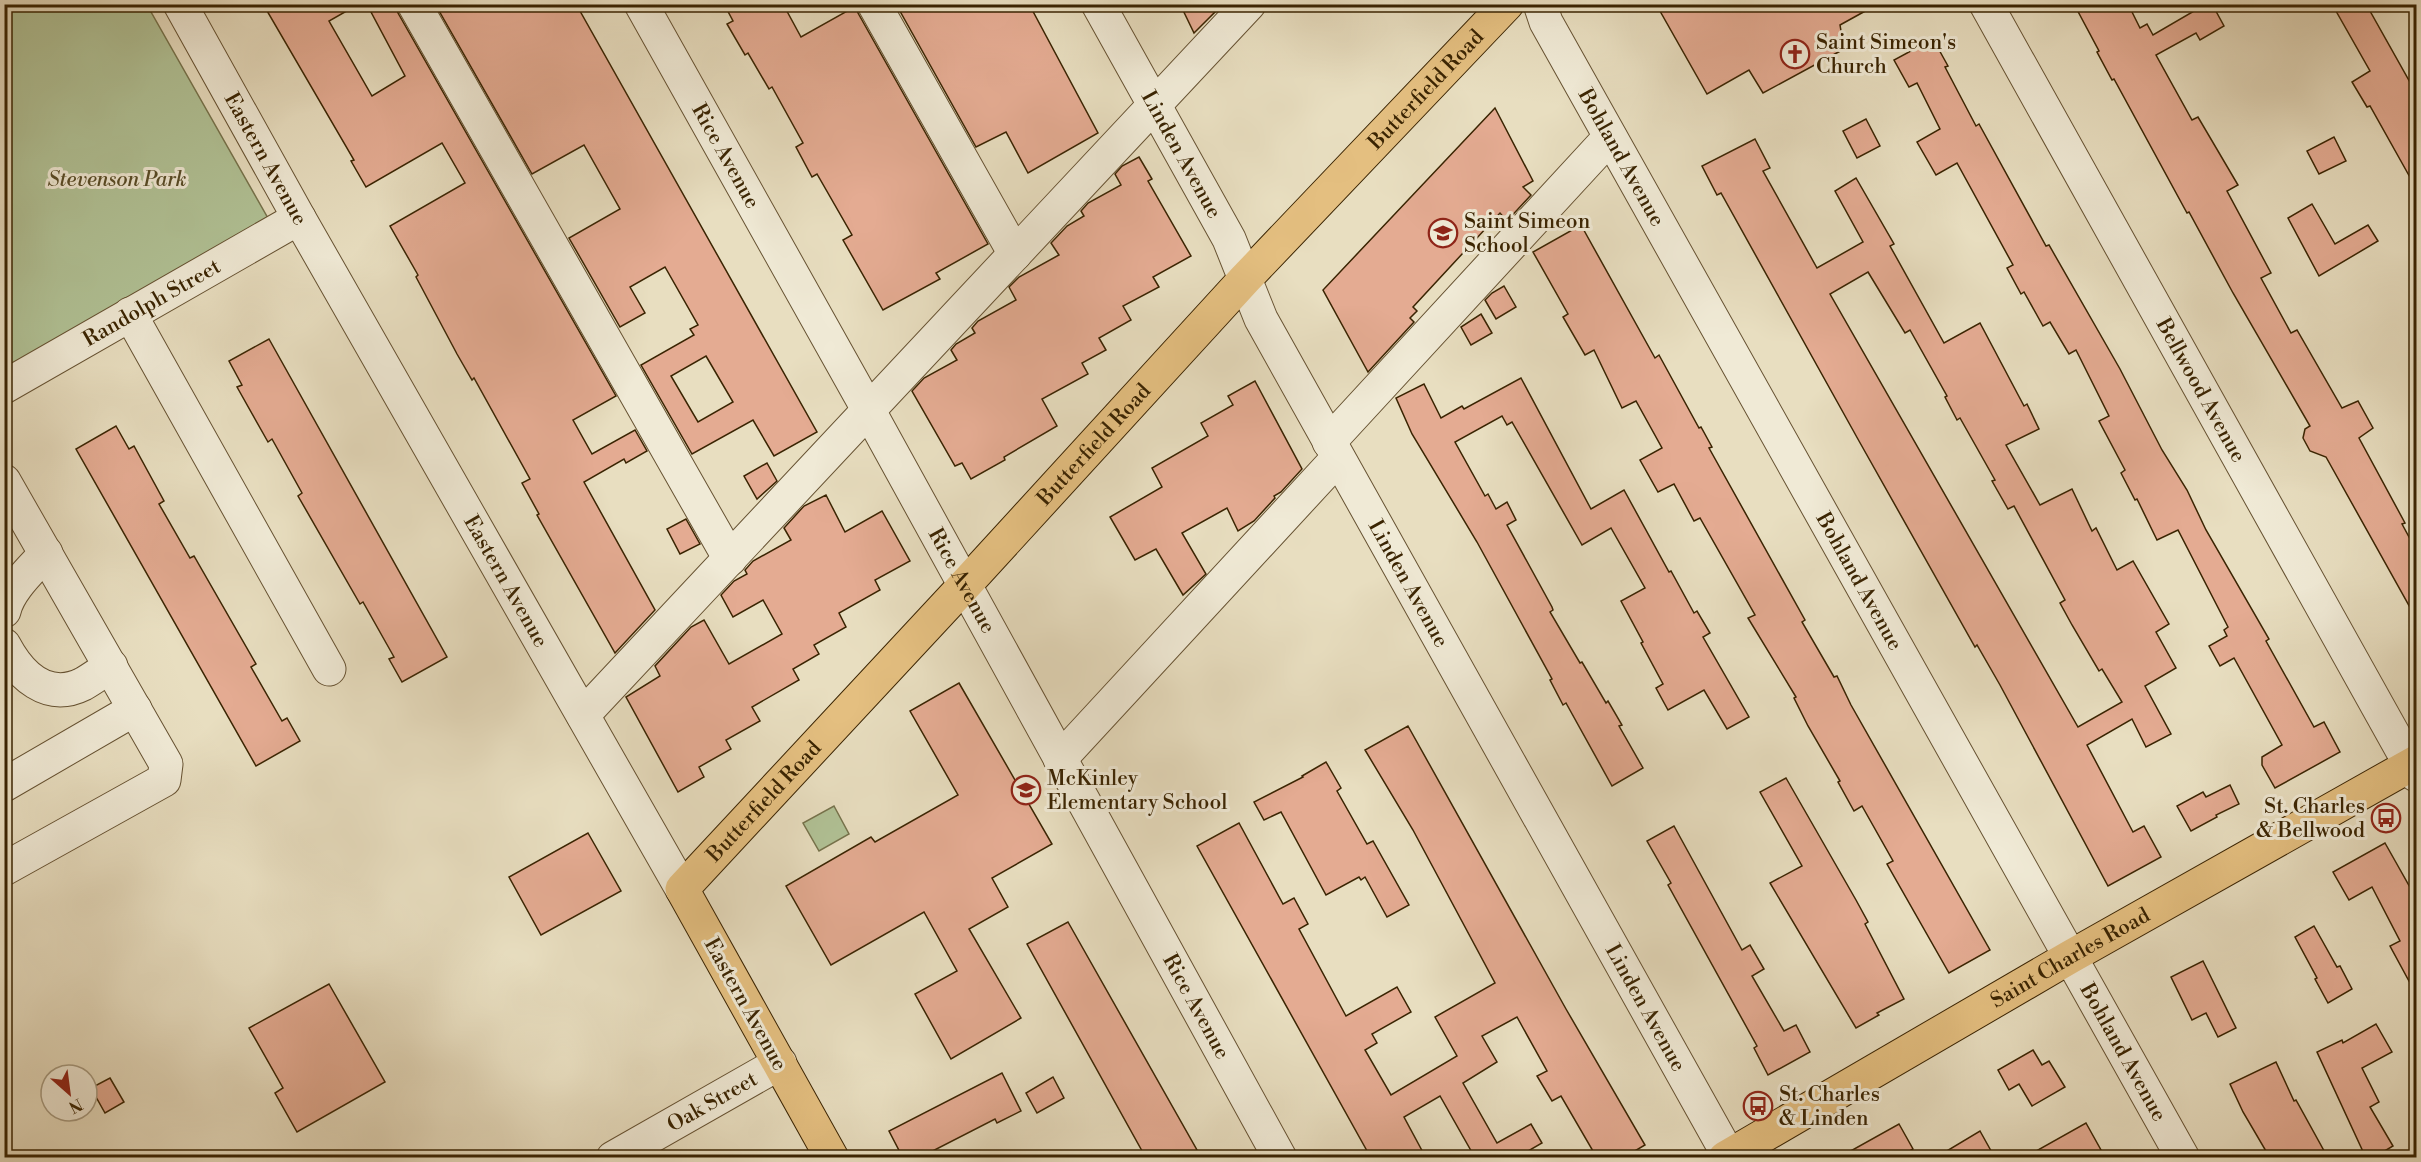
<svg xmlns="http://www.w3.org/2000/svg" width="2421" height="1162" font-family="'Libre Bodoni',serif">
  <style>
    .green { fill: #b1c296; stroke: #76734c; stroke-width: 1.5 }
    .building { fill: #e4ab92; stroke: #3a2402; stroke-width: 1.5; fill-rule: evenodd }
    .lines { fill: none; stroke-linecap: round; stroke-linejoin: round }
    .minor-casing { stroke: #665232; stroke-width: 35 }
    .major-casing { stroke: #3a2402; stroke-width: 35 }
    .minor { stroke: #f0ead6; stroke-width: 33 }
    .major { stroke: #e4bf80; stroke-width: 33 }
    .labels { text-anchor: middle; stroke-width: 6; stroke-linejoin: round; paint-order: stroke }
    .poi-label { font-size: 21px; fill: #3a2402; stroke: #f0ead6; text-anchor: start }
    .street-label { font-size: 21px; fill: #3a2402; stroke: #f0ead6 }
    .park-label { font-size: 21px; font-style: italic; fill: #584c27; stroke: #f0ead6 }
  </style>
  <rect width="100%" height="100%" fill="#e8dec0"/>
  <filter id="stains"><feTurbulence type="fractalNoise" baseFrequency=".00333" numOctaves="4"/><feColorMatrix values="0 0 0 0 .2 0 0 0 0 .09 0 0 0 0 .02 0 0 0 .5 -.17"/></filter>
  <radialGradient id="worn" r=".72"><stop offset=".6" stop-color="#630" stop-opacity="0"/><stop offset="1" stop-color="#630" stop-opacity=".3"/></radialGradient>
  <g class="green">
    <path d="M 5,5 L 147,5 L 269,220 L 5,371 Z"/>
    <path d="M 834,806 L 849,834 L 819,851 L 803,823 Z"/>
  </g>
  <g class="building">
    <path d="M 263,4 L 359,4 L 329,21 L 372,96 L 405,76 L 371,12 L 384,4 L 395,4 L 398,13 L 616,396 L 573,420 L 592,454 L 635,430 L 647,451 L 626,463 L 624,459 L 584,482 L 655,610 L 615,653 L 537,515 L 539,514 L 522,483 L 530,479 L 474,378 L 472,380 L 457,354 L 416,277 L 418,275 L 390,226 L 465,183 L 442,143 L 366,187 L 351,161 L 354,160 Z"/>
    <path d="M 446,4 L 576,4 L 817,432 L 774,456 L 753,420 L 692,454 L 641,365 L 694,335 L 690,329 L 698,325 L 665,267 L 630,287 L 645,313 L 620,327 L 569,238 L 620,209 L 584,145 L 532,174 L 438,9 ZM 706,356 L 733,402 L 698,422 L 671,376 Z"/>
    <path d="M 724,4 L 783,4 L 801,37 L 856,6 L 858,13 L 988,244 L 936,273 L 940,279 L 883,310 L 843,240 L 852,235 L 817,174 L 812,177 L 796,147 L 803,143 L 772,87 L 769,89 L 748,53 L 745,55 L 727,24 L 733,21 Z"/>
    <path d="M 896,4 L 1029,4 L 1098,133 L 1028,173 L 1006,132 L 976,147 Z"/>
    <path d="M 1180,4 L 1216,4 L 1218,9 L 1194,33 Z"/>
    <path d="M 1656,4 L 1878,4 L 1840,25 L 1844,49 L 1763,93 L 1749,70 L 1707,94 Z"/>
    <path d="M 2074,4 L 2128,4 L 2140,28 L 2147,24 L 2153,35 L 2206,4 L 2212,4 L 2224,26 L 2200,40 L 2196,33 L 2156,55 L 2192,120 L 2198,117 L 2238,185 L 2227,191 L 2271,273 L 2261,278 L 2291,333 L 2297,330 L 2342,408 L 2358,401 L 2373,428 L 2359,438 L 2405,523 L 2402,524 L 2416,550 L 2416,618 L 2326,457 L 2310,451 L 2303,438 L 2305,429 L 2310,426 L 2233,293 L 2189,212 L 2187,213 L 2114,79 L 2112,80 L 2097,52 L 2099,51 Z"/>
    <path d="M 2332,4 L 2366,4 L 2416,93 L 2416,188 L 2370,106 L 2367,107 L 2352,82 L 2370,71 Z"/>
    <path d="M 1933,39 L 1948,66 L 1945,67 L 1976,126 L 1979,124 L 2046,246 L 2049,245 L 2120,369 L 2162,450 L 2187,490 L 2206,530 L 2269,639 L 2266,641 L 2314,727 L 2324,722 L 2340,752 L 2275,788 L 2262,765 L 2262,757 L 2282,745 L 2234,658 L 2220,666 L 2209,646 L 2227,636 L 2224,630 L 2228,627 L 2178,530 L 2157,540 L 2137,499 L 2135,500 L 2121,473 L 2125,470 L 2099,421 L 2109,416 L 2076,350 L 2069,354 L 2050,322 L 2043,326 L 2024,292 L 2021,294 L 2007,268 L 2013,265 L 1957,163 L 1936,175 L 1917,142 L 1940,129 L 1917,83 L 1909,87 L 1894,60 Z"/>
    <path d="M 1495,108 L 1533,181 L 1523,187 L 1531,195 L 1507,221 L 1500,213 L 1413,307 L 1417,311 L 1410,318 L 1414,322 L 1368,372 L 1323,290 Z"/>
    <path d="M 1866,119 L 1880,146 L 1857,158 L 1843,131 Z"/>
    <path d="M 2334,137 L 2346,161 L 2319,174 L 2307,151 Z"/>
    <path d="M 1755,139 L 1770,168 L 1763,171 L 1817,268 L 1863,242 L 1835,191 L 1856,178 L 1894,244 L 1890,246 L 1944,343 L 1980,323 L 2024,406 L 2027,404 L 2039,429 L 2006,445 L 2040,505 L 2072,489 L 2092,531 L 2096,528 L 2117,570 L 2133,561 L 2169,624 L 2156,632 L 2176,668 L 2145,686 L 2171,734 L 2146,747 L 2132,719 L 2087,745 L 2133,832 L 2144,826 L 2161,857 L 2108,886 L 2000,685 L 1977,645 L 1975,647 L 1859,441 L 1721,193 L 1717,195 L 1702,166 ZM 1868,272 L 1905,333 L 1910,330 L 1947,396 L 1945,397 L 1957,420 L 1960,418 L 1995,480 L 1992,481 L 2008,509 L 2014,506 L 2065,600 L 2060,603 L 2072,625 L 2099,671 L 2102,669 L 2122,702 L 2078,727 L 1830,294 Z"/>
    <path d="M 1139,157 L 1152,179 L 1148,181 L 1191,256 L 1153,277 L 1159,287 L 1123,306 L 1131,320 L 1099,338 L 1106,350 L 1082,363 L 1088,374 L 1042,399 L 1057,426 L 1004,457 L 1005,460 L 971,479 L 962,463 L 955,466 L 912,391 L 924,378 L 957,360 L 951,350 L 956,344 L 975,333 L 972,328 L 978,321 L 1016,300 L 1009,287 L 1019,277 L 1059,255 L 1051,243 L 1067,226 L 1084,216 L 1081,211 L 1088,203 L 1121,185 L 1115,174 L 1122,166 Z"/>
    <path d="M 2312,204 L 2335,244 L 2368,225 L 2378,241 L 2319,276 L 2288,218 Z"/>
    <path d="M 1581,225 L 1655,358 L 1659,355 L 1699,428 L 1701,427 L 1712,447 L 1709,448 L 1805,620 L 1802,622 L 1834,677 L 1837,676 L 1851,705 L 1990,950 L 1949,973 L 1887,864 L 1893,861 L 1862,806 L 1854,811 L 1838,782 L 1840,781 L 1808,726 L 1794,698 L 1796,697 L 1748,618 L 1755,615 L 1700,518 L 1694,521 L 1674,484 L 1658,492 L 1640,460 L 1662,448 L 1636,401 L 1622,408 L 1594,350 L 1585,355 L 1563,317 L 1568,314 L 1533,252 Z"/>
    <path d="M 1504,286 L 1516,307 L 1496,319 L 1485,300 L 1492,293 Z"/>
    <path d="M 1481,314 L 1492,333 L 1471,345 L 1461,327 Z"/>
    <path d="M 269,339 L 447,657 L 402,682 L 389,659 L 394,657 L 363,602 L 360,604 L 298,496 L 302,493 L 272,439 L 268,442 L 237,387 L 242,385 L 229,361 Z"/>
    <path d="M 1521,378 L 1591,509 L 1624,490 L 1669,572 L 1671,571 L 1694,613 L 1697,611 L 1710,633 L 1703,637 L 1749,717 L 1727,729 L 1704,690 L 1668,710 L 1656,688 L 1663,684 L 1641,643 L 1643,642 L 1621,601 L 1645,588 L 1611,528 L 1582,545 L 1512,422 L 1507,425 L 1502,416 L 1455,442 L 1485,496 L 1488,494 L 1496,509 L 1507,502 L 1516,520 L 1507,525 L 1552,607 L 1553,610 L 1550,612 L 1580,663 L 1582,662 L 1606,703 L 1608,701 L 1622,725 L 1619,726 L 1643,768 L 1612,786 L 1566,703 L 1563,705 L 1550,680 L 1552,679 L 1477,542 L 1412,434 L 1396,398 L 1424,384 L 1441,418 L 1462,406 L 1464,409 Z"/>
    <path d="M 1255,381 L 1302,469 L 1281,492 L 1274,496 L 1275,498 L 1254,521 L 1238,531 L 1227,508 L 1182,533 L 1206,574 L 1183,595 L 1156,549 L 1135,560 L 1110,517 L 1162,487 L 1152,468 L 1208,436 L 1201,423 L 1233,405 L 1228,396 Z"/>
    <path d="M 116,426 L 129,449 L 134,446 L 164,501 L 159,504 L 190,558 L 194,556 L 256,664 L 251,667 L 282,721 L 287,718 L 300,741 L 256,766 L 76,449 Z"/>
    <path d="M 767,463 L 777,481 L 757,499 L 744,476 Z"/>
    <path d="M 826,495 L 845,532 L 882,511 L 910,561 L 875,580 L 880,590 L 839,613 L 846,627 L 814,645 L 819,654 L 793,669 L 799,680 L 752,707 L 760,721 L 726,740 L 731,749 L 699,767 L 704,777 L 678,792 L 626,697 L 660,676 L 655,666 L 691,627 L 704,620 L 729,664 L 782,634 L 763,600 L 733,617 L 721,595 L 734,581 L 747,574 L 745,570 L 753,561 L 791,540 L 784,528 L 804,506 Z"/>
    <path d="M 686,519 L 700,544 L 680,554 L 667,529 Z"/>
    <path d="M 959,683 L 1052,844 L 992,878 L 1008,907 L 969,929 L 1021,1018 L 951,1059 L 915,994 L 957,971 L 924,912 L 831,965 L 786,886 L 871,837 L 875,842 L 958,795 L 910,711 Z"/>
    <path d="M 1408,726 L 1566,1009 L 1645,1145 L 1623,1158 L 1597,1158 L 1561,1096 L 1552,1101 L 1537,1076 L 1547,1071 L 1517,1017 L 1482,1036 L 1497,1062 L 1463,1083 L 1497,1143 L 1531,1124 L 1542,1143 L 1516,1158 L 1471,1158 L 1474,1156 L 1440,1096 L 1404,1117 L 1426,1158 L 1371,1158 L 1197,846 L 1239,823 L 1283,904 L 1294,898 L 1308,924 L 1299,929 L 1346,1016 L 1397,987 L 1411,1012 L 1372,1034 L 1377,1043 L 1365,1050 L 1391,1095 L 1457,1056 L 1435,1017 L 1495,983 L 1413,830 L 1365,750 Z"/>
    <path d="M 1326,762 L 1341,788 L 1337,791 L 1367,844 L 1373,841 L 1409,905 L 1387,917 L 1365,877 L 1361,880 L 1359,877 L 1326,895 L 1281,812 L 1264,820 L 1254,802 L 1303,777 L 1302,776 Z"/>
    <path d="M 1786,778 L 1856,900 L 1868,922 L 1865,924 L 1904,999 L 1877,1013 L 1879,1015 L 1856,1028 L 1770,883 L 1802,866 L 1760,792 Z"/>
    <path d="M 2230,785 L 2239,804 L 2216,815 L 2217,817 L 2191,831 L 2177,806 L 2203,792 L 2206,797 Z"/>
    <path d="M 1674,826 L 1742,950 L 1750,945 L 1764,969 L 1752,976 L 1784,1031 L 1796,1025 L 1810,1052 L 1768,1075 L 1754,1048 L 1757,1046 L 1668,885 L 1671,883 L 1647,841 Z"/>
    <path d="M 588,833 L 621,891 L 541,935 L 509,877 Z"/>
    <path d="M 2385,843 L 2416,898 L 2416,994 L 2390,946 L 2400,941 L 2372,887 L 2349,900 L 2333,872 Z"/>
    <path d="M 1068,922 L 1197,1150 L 1183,1158 L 1146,1158 L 1027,944 Z"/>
    <path d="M 2314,926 L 2337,967 L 2340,966 L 2352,989 L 2328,1003 L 2315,979 L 2317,978 L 2295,937 Z"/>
    <path d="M 2203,961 L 2236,1028 L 2218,1037 L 2206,1013 L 2192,1020 L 2171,977 Z"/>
    <path d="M 329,984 L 385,1082 L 297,1132 L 275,1093 L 283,1088 L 249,1028 Z"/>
    <path d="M 2376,1024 L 2392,1052 L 2362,1068 L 2379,1102 L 2370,1107 L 2393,1146 L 2373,1158 L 2366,1158 L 2317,1052 L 2342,1040 L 2343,1043 Z"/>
    <path d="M 2033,1050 L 2042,1065 L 2049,1061 L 2065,1087 L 2032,1106 L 2019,1084 L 2009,1090 L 1998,1070 Z"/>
    <path d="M 2276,1062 L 2294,1101 L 2296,1100 L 2328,1158 L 2270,1158 L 2243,1112 L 2230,1084 Z"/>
    <path d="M 1002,1073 L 1021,1111 L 997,1123 L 995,1119 L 919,1158 L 903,1158 L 889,1131 Z"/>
    <path d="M 1053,1077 L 1064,1098 L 1037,1113 L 1026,1093 Z"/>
    <path d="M 110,1078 L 124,1102 L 105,1113 L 91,1088 Z"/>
    <path d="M 2086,1123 L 2101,1150 L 2088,1158 L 2024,1158 Z"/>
    <path d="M 1899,1124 L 1913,1149 L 1898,1158 L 1838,1158 Z"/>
    <path d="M 1980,1131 L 1995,1158 L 1935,1158 Z"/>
  </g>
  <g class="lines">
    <g class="minor-casing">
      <g id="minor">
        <path id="s1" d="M 180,4 L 299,218 L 682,889"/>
        <path d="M 414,4 L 730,559"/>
        <path id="s2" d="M 641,4 L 869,411 L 1280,1158"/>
        <path d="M 874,4 L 1015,254"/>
        <path id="s3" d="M 1098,4 L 1229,239 L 1261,319 L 1730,1158"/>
        <path id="s4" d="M 1540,4 L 1546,22 L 2183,1158"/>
        <path id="s5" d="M 1986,4 L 2416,775"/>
        <path d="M 130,314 L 329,669"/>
        <path id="s6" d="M 4,387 L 299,218"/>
        <path d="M 1329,442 L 1610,137"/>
        <path d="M 4,481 L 166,764 L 164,780 L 4,869"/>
        <path d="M 4,611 C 9,589 32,569 46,553"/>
        <path d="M 4,645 C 20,675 47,702 83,684 C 92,679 101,672 111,666"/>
        <path d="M 583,715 L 1249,4"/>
        <path d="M 1060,759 L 1338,458"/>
        <path d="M 4,785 L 135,709"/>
        <path id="s7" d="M 613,1158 L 780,1063"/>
      </g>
    </g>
    <g class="major-casing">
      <g id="major">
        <path id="s8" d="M 832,1158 L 682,889 L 964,586 L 1245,279 L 1507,4"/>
        <path id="s9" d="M 1725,1158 L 2070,957 L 2416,762"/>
      </g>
    </g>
    <use href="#minor" class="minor"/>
    <use href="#major" class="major"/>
  </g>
  <defs>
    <g id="church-ring" transform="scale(1.5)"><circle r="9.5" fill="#f0ead6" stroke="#8f2418" stroke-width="1.5"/><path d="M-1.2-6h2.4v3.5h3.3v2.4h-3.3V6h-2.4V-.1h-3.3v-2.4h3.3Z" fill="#8f2418"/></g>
    <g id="school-ring" transform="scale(1.5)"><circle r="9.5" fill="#f0ead6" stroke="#8f2418" stroke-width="1.5"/><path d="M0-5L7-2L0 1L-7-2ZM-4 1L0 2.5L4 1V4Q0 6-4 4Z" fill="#8f2418"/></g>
    <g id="bus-ring" transform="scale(1.5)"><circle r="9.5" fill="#f0ead6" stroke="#8f2418" stroke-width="1.5"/><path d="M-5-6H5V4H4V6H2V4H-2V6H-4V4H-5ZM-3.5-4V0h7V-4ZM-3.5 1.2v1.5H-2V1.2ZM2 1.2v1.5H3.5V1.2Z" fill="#8f2418"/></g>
  </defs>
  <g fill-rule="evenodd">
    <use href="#church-ring" x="1795" y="54"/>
    <use href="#school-ring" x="1443" y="233"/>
    <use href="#school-ring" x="1026" y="790"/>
    <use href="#bus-ring" x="2386" y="818"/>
    <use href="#bus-ring" x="1758" y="1106"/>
  </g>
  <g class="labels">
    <g class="poi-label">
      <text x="1816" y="49">Saint Simeon's<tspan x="1816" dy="24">Church</tspan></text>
      <text x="1464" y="228">Saint Simeon<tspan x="1464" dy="24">School</tspan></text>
      <text x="1047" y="785">McKinley<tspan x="1047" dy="24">Elementary School</tspan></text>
      <text x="2365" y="813" text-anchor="end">St. Charles<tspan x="2365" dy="24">&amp; Bellwood</tspan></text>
      <text x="1779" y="1101">St. Charles<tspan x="1779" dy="24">&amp; Linden</tspan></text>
    </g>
    <g class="street-label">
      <text dy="7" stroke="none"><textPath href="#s8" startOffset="1400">Butterfield Road</textPath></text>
      <text dy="7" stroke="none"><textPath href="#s3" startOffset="172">Linden Avenue</textPath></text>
      <text dy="7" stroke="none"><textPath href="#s2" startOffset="174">Rice Avenue</textPath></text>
      <text dy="7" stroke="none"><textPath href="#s4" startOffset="174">Bohland Avenue</textPath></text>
      <text dy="7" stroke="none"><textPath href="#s1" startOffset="177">Eastern Avenue</textPath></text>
      <text dy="7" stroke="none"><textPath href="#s6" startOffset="170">Randolph Street</textPath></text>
      <text dy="7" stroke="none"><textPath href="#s5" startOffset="442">Bellwood Avenue</textPath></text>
      <text dy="7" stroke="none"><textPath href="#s8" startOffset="914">Butterfield Road</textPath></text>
      <text dy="7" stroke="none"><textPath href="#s2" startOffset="660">Rice Avenue</textPath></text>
      <text dy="7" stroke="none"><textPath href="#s1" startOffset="663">Eastern Avenue</textPath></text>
      <text dy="7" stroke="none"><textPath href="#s4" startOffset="660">Bohland Avenue</textPath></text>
      <text dy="7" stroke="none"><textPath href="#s3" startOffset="658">Linden Avenue</textPath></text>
      <text dy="7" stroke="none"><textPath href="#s8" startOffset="428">Butterfield Road</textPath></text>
      <text dy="7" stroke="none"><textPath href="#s9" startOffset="399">Saint Charles Road</textPath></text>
      <text transform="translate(746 1004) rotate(61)" y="7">Eastern Avenue</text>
      <text dy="7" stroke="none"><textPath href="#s2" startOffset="1146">Rice Avenue</textPath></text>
      <text dy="7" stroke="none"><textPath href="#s3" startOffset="1144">Linden Avenue</textPath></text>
      <text dy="7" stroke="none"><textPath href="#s4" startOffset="1200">Bohland Avenue</textPath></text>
      <text dy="7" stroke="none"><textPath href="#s7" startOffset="114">Oak Street</textPath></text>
    </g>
    <g class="park-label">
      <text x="117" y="186">Stevenson Park</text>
    </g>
  </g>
  <rect width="2421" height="1162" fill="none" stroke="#e8dec0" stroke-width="24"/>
  <rect x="6" y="6" width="2409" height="1150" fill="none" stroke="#3a2402" stroke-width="3"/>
  <rect x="12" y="12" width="2397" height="1138" fill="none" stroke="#3a2402" stroke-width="1.5"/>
  <g transform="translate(69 1093) rotate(152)"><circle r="28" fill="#f0ead6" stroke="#a79b81" stroke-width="1.5"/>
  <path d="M0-4.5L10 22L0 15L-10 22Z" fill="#8f2418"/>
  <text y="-9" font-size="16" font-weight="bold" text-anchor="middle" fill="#3a2402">N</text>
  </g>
  <rect width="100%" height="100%" filter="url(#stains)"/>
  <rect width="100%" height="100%" fill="url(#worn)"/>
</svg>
